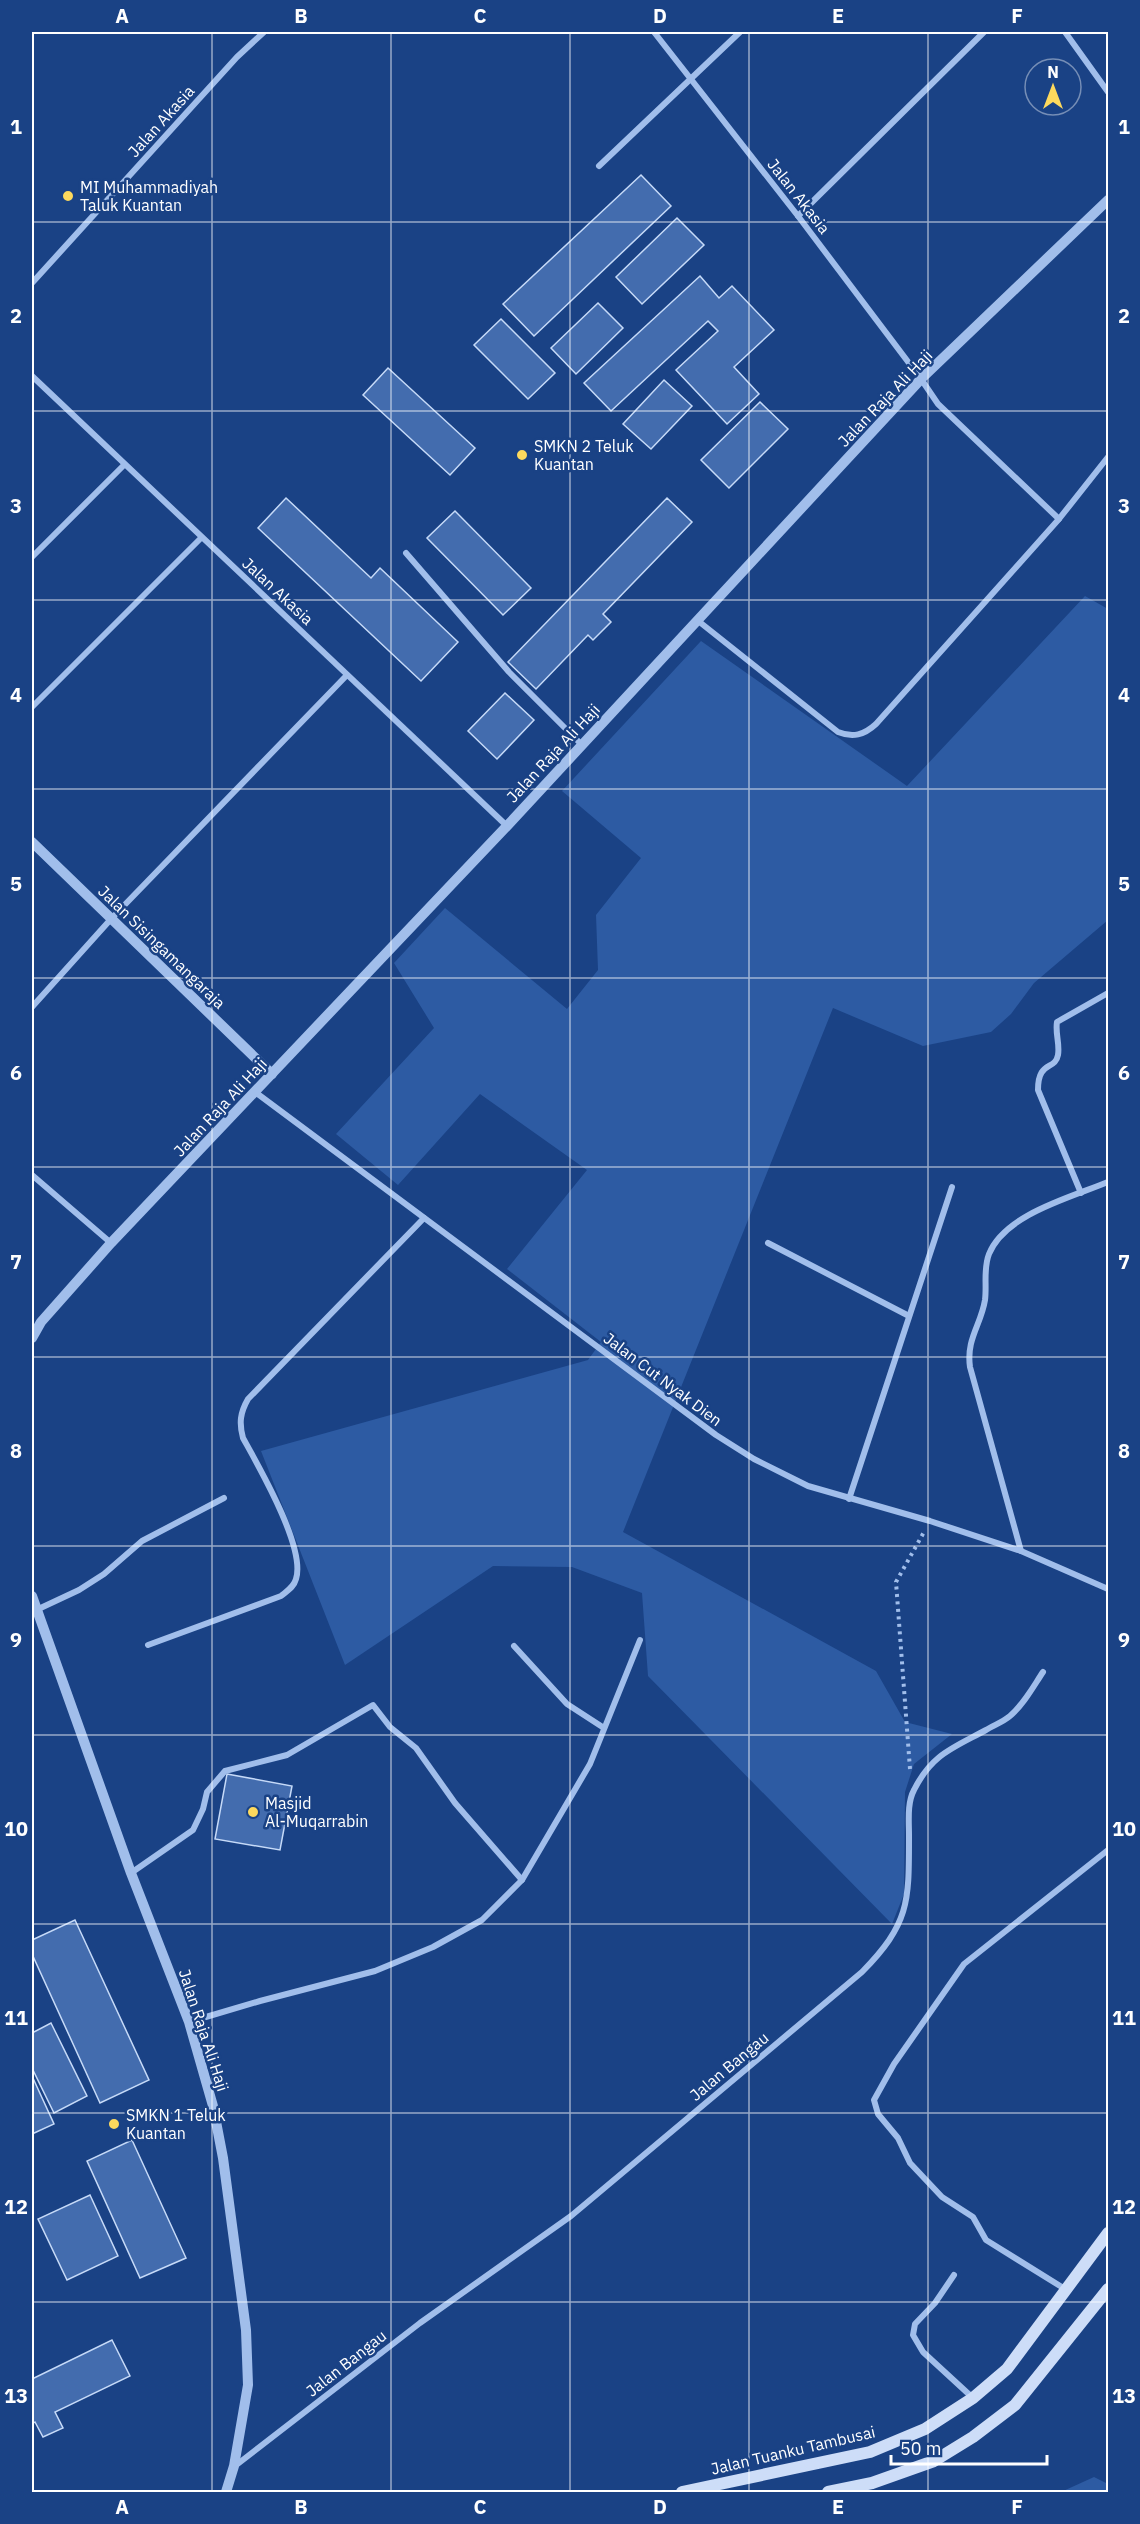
<svg xmlns="http://www.w3.org/2000/svg" width="1140" height="2524" font-family="'IBM Plex Sans',sans-serif">
  <style>
    .green { fill: #2d5ba3 }
    .building { fill: #436cae; stroke: #c6daf8; stroke-width: 1.5 }
    .lines { fill: none; stroke-linecap: round; stroke-linejoin: round }
    .path { stroke: #a1beeb; stroke-width: 4; stroke-dasharray: 3 4.5; stroke-linecap: butt }
    .minor { stroke: #a1beeb; stroke-width: 6 }
    .tertiary { stroke: #a1beeb; stroke-width: 10 }
    .secondary { stroke: #cdddf8; stroke-width: 12 }
    .grid { fill: none; stroke: #fff; stroke-width: 1.5; stroke-opacity: 0.55 }
    .poi-dot { fill: #fdd95d; stroke: #1a4285; stroke-width: 2 }
    .labels { text-anchor: middle; stroke-width: 5; stroke-linejoin: round; paint-order: stroke }
    .street-label { font-size: 16px; fill: #fff; stroke: #1a4285 }
    .poi-label { font-size: 16px; fill: #fff; stroke: #1a4285; text-anchor: start }
    .neatline { fill: none; stroke: #fff; stroke-width: 2 }
    .grid-label { font-size: 20px; text-anchor: middle; font-weight: bold; fill: #fff }
  </style>
  <rect width="100%" height="100%" fill="#1a4285"/>
  <g class="green">
    <path d="M 1085,596 L 1108,609 L 1108,920 L 1034,983 L 1011,1014 L 991,1032 L 923,1046 L 833,1008 L 623,1532 L 876,1671 L 905,1722 L 952,1734 L 914,1764 L 905,1792 L 904,1894 L 892,1924 L 648,1676 L 642,1593 L 572,1567 L 493,1566 L 345,1665 L 261,1451 L 588,1360 L 601,1342 L 507,1269 L 587,1170 L 480,1094 L 398,1185 L 336,1134 L 434,1028 L 394,963 L 445,908 L 567,1009 L 598,970 L 596,915 L 641,858 L 562,791 L 701,641 L 907,786 Z"/>
    <path d="M 1094,2477 L 1108,2484 L 1108,2492 L 1061,2492 Z"/>
  </g>
  <g class="building">
    <path d="M 641,175 L 671,206 L 534,336 L 503,304 Z"/>
    <path d="M 677,218 L 704,245 L 642,304 L 616,277 Z"/>
    <path d="M 700,276 L 719,298 L 732,286 L 774,330 L 734,367 L 759,394 L 727,424 L 676,370 L 718,331 L 708,321 L 611,411 L 584,383 Z"/>
    <path d="M 598,303 L 623,328 L 576,374 L 551,348 Z"/>
    <path d="M 501,319 L 555,373 L 528,399 L 474,345 Z"/>
    <path d="M 388,368 L 475,448 L 450,475 L 363,395 Z"/>
    <path d="M 664,380 L 692,406 L 651,449 L 623,424 Z"/>
    <path d="M 760,402 L 788,429 L 729,488 L 701,460 Z"/>
    <path d="M 286,498 L 371,578 L 380,568 L 458,642 L 421,681 L 258,528 Z"/>
    <path d="M 667,498 L 692,522 L 603,614 L 611,622 L 593,640 L 588,635 L 536,689 L 508,662 Z"/>
    <path d="M 455,511 L 531,588 L 503,615 L 427,538 Z"/>
    <path d="M 505,693 L 534,720 L 497,759 L 468,731 Z"/>
    <path d="M 227,1774 L 292,1786 L 280,1850 L 215,1839 Z"/>
    <path d="M 75,1920 L 149,2080 L 100,2103 L 32,1954 L 32,1940 Z"/>
    <path d="M 51,2023 L 87,2096 L 54,2113 L 32,2068 L 32,2033 Z"/>
    <path d="M 32,2076 L 54,2124 L 32,2134 Z"/>
    <path d="M 132,2140 L 186,2258 L 140,2278 L 87,2161 Z"/>
    <path d="M 90,2195 L 118,2256 L 67,2280 L 38,2219 Z"/>
    <path d="M 112,2340 L 130,2376 L 55,2412 L 63,2428 L 43,2437 L 35,2422 L 32,2424 L 32,2379 Z"/>
  </g>
  <g class="lines">
    <path class="path" d="M 910,1769 L 896,1582 L 924,1532"/>
    <g class="minor">
      <path d="M 654,32 L 798,216 L 921,379 L 938,404 L 1059,519 L 876,724 C 864,735 853,738 838,732 L 697,620"/>
      <path d="M 1065,32 L 1108,92"/>
      <path d="M 599,166 L 740,32"/>
      <path d="M 798,216 L 984,32"/>
      <path d="M 32,283 L 237,57 L 264,32"/>
      <path d="M 32,376 L 507,826"/>
      <path d="M 1059,519 L 1108,457"/>
      <path d="M 406,553 L 509,672 L 582,745"/>
      <path d="M 32,557 L 124,465"/>
      <path d="M 32,707 L 201,538"/>
      <path d="M 32,1007 L 111,919 L 347,675"/>
      <path d="M 255,1092 L 716,1435 L 754,1459 L 808,1486 L 930,1521 L 1021,1551 L 1108,1589"/>
      <path d="M 32,1175 L 111,1243"/>
      <path d="M 1081,1193 L 1038,1090 C 1038,1060 1055,1071 1058,1055 C 1060,1044 1055,1033 1057,1022 L 1108,993"/>
      <path d="M 768,1243 L 909,1316"/>
      <path d="M 849,1499 L 952,1187"/>
      <path d="M 1021,1551 L 970,1367 C 966,1339 981,1325 985,1300 C 987,1285 983,1269 989,1254 C 1005,1214 1072,1197 1108,1182"/>
      <path d="M 32,1612 L 79,1590 L 104,1574 L 142,1541 L 224,1498"/>
      <path d="M 148,1645 L 281,1596 C 287,1591 294,1587 296,1579 C 306,1548 259,1467 243,1438 C 239,1423 240,1413 248,1399 L 424,1218"/>
      <path d="M 514,1646 L 567,1704 L 604,1728"/>
      <path d="M 131,1873 L 193,1830 L 203,1809 L 207,1792 L 225,1771 L 287,1755 L 373,1705 L 390,1727 L 416,1748 L 455,1803 L 522,1880"/>
      <path d="M 189,2022 L 260,2001 L 375,1971 L 433,1947 L 482,1920 L 522,1880 L 590,1764 L 640,1640"/>
      <path d="M 954,2275 L 935,2303 L 915,2324 L 913,2335 L 923,2352 L 973,2398"/>
      <path d="M 1065,2289 L 986,2240 L 973,2217 L 942,2197 L 910,2163 L 898,2138 L 878,2114 L 874,2100 L 894,2064 L 964,1964 L 1108,1850"/>
      <path d="M 235,2466 L 420,2323 L 571,2216 L 862,1972 C 910,1923 909,1902 909,1835 C 909,1821 907,1803 914,1790 C 932,1754 953,1748 986,1730 C 994,1725 1003,1722 1010,1716 C 1024,1704 1033,1687 1043,1672"/>
    </g>
    <g class="tertiary">
      <path d="M 32,842 L 272,1074"/>
      <path d="M 32,1338 L 41,1322 L 111,1243 L 507,826 L 921,379 L 1108,200"/>
      <path d="M 32,1596 L 131,1873 L 189,2022 L 213,2106 L 223,2158 L 246,2330 L 248,2385 L 234,2466 L 226,2492"/>
    </g>
    <g class="secondary">
      <path d="M 682,2492 L 870,2452 L 925,2429 L 973,2398 L 1007,2369 L 1108,2233"/>
      <path d="M 828,2492 L 872,2483 L 934,2461 L 973,2437 L 1015,2405 L 1108,2289"/>
    </g>
  </g>
  <path class="grid" d="M 212,32 L 212,2492M 391,32 L 391,2492M 570,32 L 570,2492M 749,32 L 749,2492M 928,32 L 928,2492M 32,222 L 1108,222M 32,411 L 1108,411M 32,600 L 1108,600M 32,789 L 1108,789M 32,978 L 1108,978M 32,1167 L 1108,1167M 32,1357 L 1108,1357M 32,1546 L 1108,1546M 32,1735 L 1108,1735M 32,1924 L 1108,1924M 32,2113 L 1108,2113M 32,2302 L 1108,2302"/>
  <g class="poi-dot">
    <circle cx="68" cy="196" r="6"/>
    <circle cx="522" cy="455" r="6"/>
    <circle cx="253" cy="1812" r="6"/>
    <circle cx="114" cy="2124" r="6"/>
  </g>
  <g class="labels">
    <g class="street-label">
      <text transform="translate(161 121) rotate(-48)" y="6">Jalan Akasia</text>
      <text transform="translate(799 196) rotate(52)" y="6">Jalan Akasia</text>
      <text transform="translate(885 398) rotate(-46)" y="6">Jalan Raja Ali Haji</text>
      <text transform="translate(278 591) rotate(43)" y="6">Jalan Akasia</text>
      <text transform="translate(553 753) rotate(-47)" y="6">Jalan Raja Ali Haji</text>
      <text transform="translate(162 947) rotate(44)" y="6">Jalan Sisingamangaraja</text>
      <text transform="translate(220 1107) rotate(-47)" y="6">Jalan Raja Ali Haji</text>
      <text transform="translate(663 1379) rotate(37)" y="6">Jalan Cut Nyak Dien</text>
      <text transform="translate(204 2030) rotate(72)" y="6">Jalan Raja Ali Haji</text>
      <text transform="translate(729 2066) rotate(-40)" y="6">Jalan Bangau</text>
      <text transform="translate(346 2363) rotate(-38)" y="6">Jalan Bangau</text>
      <text transform="translate(793 2450) rotate(-13)" y="6">Jalan Tuanku Tambusai</text>
    </g>
    <g class="poi-label">
      <text x="80" y="193">MI Muhammadiyah<tspan x="80" dy="18">Taluk Kuantan</tspan></text>
      <text x="534" y="452">SMKN 2 Teluk<tspan x="534" dy="18">Kuantan</tspan></text>
      <text x="265" y="1809">Masjid<tspan x="265" dy="18">Al-Muqarrabin</tspan></text>
      <text x="126" y="2121">SMKN 1 Teluk<tspan x="126" dy="18">Kuantan</tspan></text>
    </g>
  </g>
  <rect width="1140" height="2524" fill="none" stroke="#1a4285" stroke-width="66"/>
  <g transform="translate(1053 87)"><circle r="28" fill="#1a4285" stroke="#768eb6" stroke-width="1.5"/>
  <path d="M0-4.5L10 22L0 15L-10 22Z" fill="#fdd95d"/>
  <text y="-9" font-size="16" font-weight="bold" text-anchor="middle" fill="#ffffff">N</text>
  </g>
  <path d="M891 2455v9h156v-9" fill="none" stroke="#ffffff" stroke-width="3"/>
  <text x="900" y="2455" font-size="18" fill="#ffffff" stroke="#1a4285" stroke-width="4.5" paint-order="stroke">50 m</text>
  <rect x="33" y="33" width="1074" height="2458" class="neatline"/>
  <g class="grid-label">
    <text x="122" y="23">A</text>
    <text x="301" y="23">B</text>
    <text x="480" y="23">C</text>
    <text x="660" y="23">D</text>
    <text x="838" y="23">E</text>
    <text x="1017" y="23">F</text>
    <text x="16" y="134">1</text>
    <text x="1124" y="134">1</text>
    <text x="16" y="323">2</text>
    <text x="1124" y="323">2</text>
    <text x="16" y="513">3</text>
    <text x="1124" y="513">3</text>
    <text x="16" y="702">4</text>
    <text x="1124" y="702">4</text>
    <text x="16" y="891">5</text>
    <text x="1124" y="891">5</text>
    <text x="16" y="1080">6</text>
    <text x="1124" y="1080">6</text>
    <text x="16" y="1269">7</text>
    <text x="1124" y="1269">7</text>
    <text x="16" y="1458">8</text>
    <text x="1124" y="1458">8</text>
    <text x="16" y="1647">9</text>
    <text x="1124" y="1647">9</text>
    <text x="16" y="1836">10</text>
    <text x="1124" y="1836">10</text>
    <text x="16" y="2025">11</text>
    <text x="1124" y="2025">11</text>
    <text x="16" y="2214">12</text>
    <text x="1124" y="2214">12</text>
    <text x="16" y="2403">13</text>
    <text x="1124" y="2403">13</text>
    <text x="122" y="2514">A</text>
    <text x="301" y="2514">B</text>
    <text x="480" y="2514">C</text>
    <text x="660" y="2514">D</text>
    <text x="838" y="2514">E</text>
    <text x="1017" y="2514">F</text>
  </g>
</svg>
